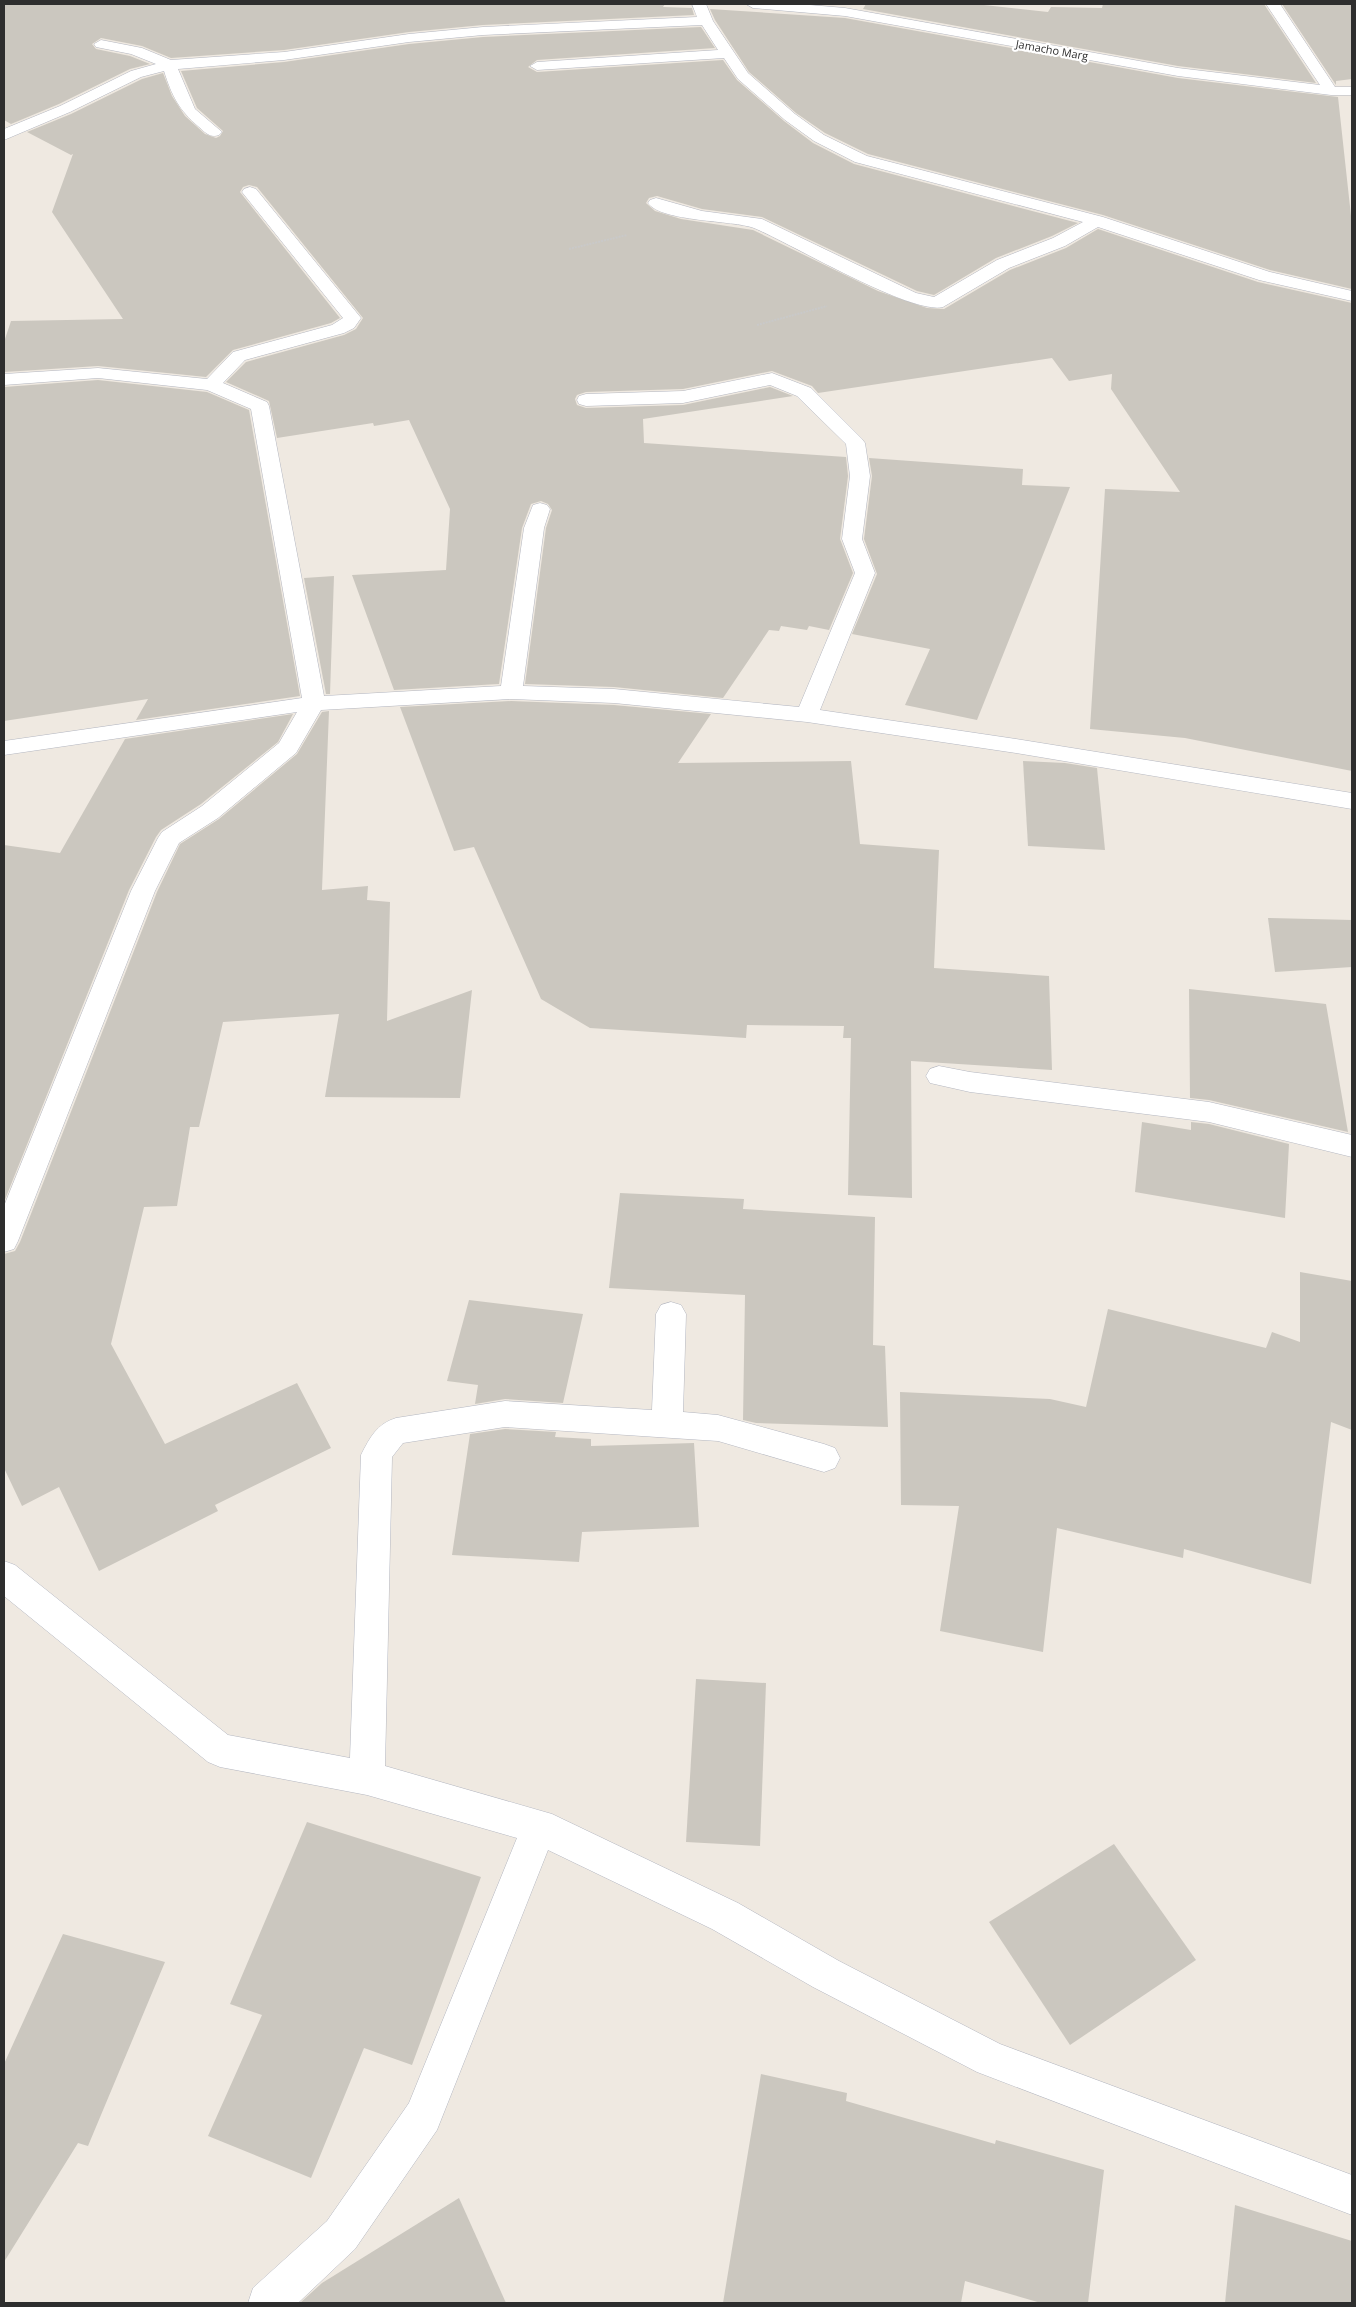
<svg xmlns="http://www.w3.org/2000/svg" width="1356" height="2307" font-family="'Open Sans',sans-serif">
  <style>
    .building { fill: #cbc7bf }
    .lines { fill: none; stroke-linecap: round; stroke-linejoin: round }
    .minor-casing { stroke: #b4b7c1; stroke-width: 1 }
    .path { stroke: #c9c9c9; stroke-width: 2; stroke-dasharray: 2 1; stroke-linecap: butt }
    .minor { fill: #fff; fill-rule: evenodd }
    .labels { text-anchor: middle; stroke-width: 4.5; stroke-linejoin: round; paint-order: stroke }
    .far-street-label { font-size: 11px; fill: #2e2e2e; stroke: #fff }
  </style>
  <rect width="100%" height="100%" fill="#efe9e1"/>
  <g class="building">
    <path d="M 4,4 L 665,4 L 663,7 L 692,8 L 694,15 L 483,25 L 409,32 L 284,50 L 171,58 L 142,46 L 101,38 L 92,44 L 96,49 L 130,56 L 150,64 L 130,69 L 59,104 L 11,124 L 4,120 Z"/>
    <path d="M 866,4 L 975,4 L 1048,12 L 1051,7 L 1102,8 L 1103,4 L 1264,4 L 1316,83 L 1178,66 L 863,9 Z"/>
    <path d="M 1282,4 L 1352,4 L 1352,79 L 1336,81 L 1336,85 Z"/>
    <path d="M 710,9 L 845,18 L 1178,78 L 1338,97 L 1352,225 L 1352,289 L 1270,270 L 1103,215 L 868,154 L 825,133 L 796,113 L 749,72 L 715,20 Z"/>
    <path d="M 701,27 L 715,48 L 537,60 L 528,67 L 537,72 L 723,60 L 737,80 L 784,121 L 813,143 L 854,164 L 1078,223 L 1052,236 L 996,258 L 934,295 L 917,291 L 762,217 L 702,209 L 657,196 L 649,198 L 646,203 L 655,211 L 681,219 L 753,230 L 878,291 L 927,308 L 944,309 L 1010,270 L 1066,248 L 1098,229 L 1258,282 L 1352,303 L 1352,771 L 1185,738 L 1090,729 L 1105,489 L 1180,492 L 1111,389 L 1112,374 L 1069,381 L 1052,358 L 818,393 L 812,386 L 772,371 L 683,389 L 586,392 L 577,395 L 575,399 L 577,405 L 586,408 L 683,405 L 770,387 L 793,396 L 643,419 L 644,443 L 846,457 L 848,476 L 840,539 L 853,573 L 829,630 L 809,626 L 807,630 L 781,626 L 779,631 L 769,630 L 723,698 L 614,687 L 525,684 L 546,528 L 552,510 L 548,504 L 541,501 L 531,504 L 522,528 L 499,684 L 394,690 L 352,575 L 446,570 L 450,509 L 409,420 L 374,426 L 373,423 L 277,438 L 269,401 L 226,382 L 246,362 L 344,335 L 356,329 L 363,318 L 257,187 L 249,185 L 243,187 L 240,192 L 340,318 L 331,323 L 233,350 L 206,377 L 98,366 L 4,372 L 4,342 L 11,321 L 123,319 L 52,212 L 73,154 L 71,155 L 27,132 L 71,114 L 142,79 L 163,73 L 172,96 L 185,116 L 205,134 L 216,138 L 220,136 L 223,131 L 197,108 L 181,71 L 284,62 L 409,44 L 483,37 Z"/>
    <path d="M 98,380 L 207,392 L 249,410 L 300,696 L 136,720 L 148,699 L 4,721 L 4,387 Z"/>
    <path d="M 869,458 L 1023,469 L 1022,485 L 1070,487 L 977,720 L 905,705 L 930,649 L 852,634 L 877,574 L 864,539 L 872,476 Z"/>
    <path d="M 334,576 L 330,694 L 326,694 L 304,578 Z"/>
    <path d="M 511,701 L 614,705 L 711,714 L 678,763 L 851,761 L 860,844 L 939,850 L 934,968 L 1049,976 L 1052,1070 L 911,1061 L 912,1198 L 848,1195 L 851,1038 L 843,1038 L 844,1026 L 747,1025 L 746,1038 L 590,1028 L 541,999 L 474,847 L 454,851 L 400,707 Z"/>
    <path d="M 329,711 L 322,890 L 368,886 L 367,900 L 390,902 L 387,1021 L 472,990 L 460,1098 L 325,1097 L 339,1014 L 223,1022 L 199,1127 L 190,1127 L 177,1206 L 144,1207 L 111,1344 L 165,1444 L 297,1383 L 331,1448 L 215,1505 L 218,1511 L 99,1571 L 59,1487 L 22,1506 L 4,1468 L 4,1254 L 15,1251 L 20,1242 L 157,892 L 180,844 L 219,819 L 297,754 L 322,712 Z"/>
    <path d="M 293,714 L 278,742 L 201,804 L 161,830 L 156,837 L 129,890 L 4,1202 L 4,845 L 60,853 L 125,739 Z"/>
    <path d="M 1023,761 L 1065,763 L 1097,768 L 1105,850 L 1028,846 Z"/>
    <path d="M 1268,918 L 1352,920 L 1352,967 L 1275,972 Z"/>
    <path d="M 1189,989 L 1326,1004 L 1348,1132 L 1209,1100 L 1190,1098 Z"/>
    <path d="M 1142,1122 L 1191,1130 L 1191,1122 L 1209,1124 L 1289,1144 L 1285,1218 L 1135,1192 Z"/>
    <path d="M 620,1193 L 744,1199 L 743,1209 L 875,1217 L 873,1345 L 885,1346 L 888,1427 L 756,1423 L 743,1420 L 745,1295 L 609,1288 Z"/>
    <path d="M 1300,1272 L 1352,1281 L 1352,1430 L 1331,1422 L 1311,1584 L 1184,1549 L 1183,1558 L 1057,1528 L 1043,1652 L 940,1631 L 959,1506 L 901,1505 L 900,1392 L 1050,1399 L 1086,1407 L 1108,1309 L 1266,1348 L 1272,1332 L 1300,1342 Z"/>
    <path d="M 469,1300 L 583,1314 L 563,1403 L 505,1399 L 475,1404 L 478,1385 L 447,1381 Z"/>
    <path d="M 505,1429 L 556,1432 L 555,1437 L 591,1439 L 591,1446 L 694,1443 L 699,1527 L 582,1532 L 579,1562 L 452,1555 L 470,1434 Z"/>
    <path d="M 696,1679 L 766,1683 L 760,1846 L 686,1842 Z"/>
    <path d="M 307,1822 L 481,1877 L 412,2065 L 364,2048 L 311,2178 L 208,2136 L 262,2015 L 230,2004 Z"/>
    <path d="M 1114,1844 L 1196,1960 L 1070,2045 L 989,1922 Z"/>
    <path d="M 63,1934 L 165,1962 L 88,2146 L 78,2143 L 4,2262 L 4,2064 Z"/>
    <path d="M 761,2074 L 847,2093 L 846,2101 L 995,2144 L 996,2140 L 1104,2170 L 1088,2303 L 1041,2303 L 965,2281 L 961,2303 L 723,2303 Z"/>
    <path d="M 459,2198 L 506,2303 L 300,2303 L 322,2283 Z"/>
    <path d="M 1235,2205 L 1352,2241 L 1352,2303 L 1225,2303 Z"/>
  </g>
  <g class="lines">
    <g class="minor-casing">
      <g id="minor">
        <path d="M 692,4 L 706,4 L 713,21 L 748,73 L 795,114 L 824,135 L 867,156 L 1103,217 L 1270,272 L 1352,291 L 1352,301 L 1259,280 L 1098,227 L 1065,246 L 1009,268 L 943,307 C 911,315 792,244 754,228 C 733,220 661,222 648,203 L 650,200 L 656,198 L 702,211 L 762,219 L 916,293 L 934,297 L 997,260 L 1053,238 L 1083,222 L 855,162 L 814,141 L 785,120 L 738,79 L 724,58 L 537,70 L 530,66 L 537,62 L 718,50 L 702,25 L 483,35 L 409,42 L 284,60 L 178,69 L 195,109 L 222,132 L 219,135 C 210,138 206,133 199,127 C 179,110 172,96 164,71 L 141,77 L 70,112 L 4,140 L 4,129 L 60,106 L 131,71 L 156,64 L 131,54 L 96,47 L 94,44 L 101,40 L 142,48 L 171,60 L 284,52 L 409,34 L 483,27 L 697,17 Z"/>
        <path d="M 746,4 L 798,4 L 845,8 L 1178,68 L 1320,85 L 1266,4 L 1280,4 L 1335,87 L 1352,87 L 1352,95 L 1331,95 L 1178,76 L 845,16 L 753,8 Z"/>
        <path d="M 250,187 L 256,189 L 361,318 L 354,328 L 344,333 L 245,360 L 223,383 L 267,402 L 269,406 L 324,696 L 501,686 L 524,528 L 533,505 L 540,503 L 547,505 L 550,509 L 544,528 L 523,686 L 614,689 L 799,707 L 855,573 L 842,539 L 850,476 L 846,444 L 797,396 L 770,385 L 683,403 L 586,406 L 579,404 L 577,400 L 579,396 L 586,394 L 683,391 L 772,373 L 811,388 L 862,439 L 865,443 L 870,476 L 862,539 L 875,573 L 820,710 L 1016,739 L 1352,793 L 1352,809 L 1016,753 L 807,722 L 614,703 L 511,699 L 321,710 L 296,753 L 218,818 L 179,843 L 155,891 L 18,1241 L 14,1249 L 4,1252 L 4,1206 L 131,891 L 158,838 L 162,832 L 202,806 L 279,743 L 297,712 L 4,755 L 4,741 L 302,698 L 251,409 L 207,390 L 98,378 L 4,385 L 4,374 L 98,368 L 207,379 L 233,352 L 332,325 L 343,318 L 242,192 L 244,189 Z"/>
        <path d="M 939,1066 L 970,1072 L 1209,1102 L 1352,1135 L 1352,1157 L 1209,1122 L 970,1092 L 930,1083 L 926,1076 L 930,1069 Z"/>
        <path d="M 671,1302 L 681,1305 L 686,1314 L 683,1412 L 718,1415 L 824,1444 L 835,1448 L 840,1458 L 835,1468 L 824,1472 L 718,1441 L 505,1427 L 403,1443 L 392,1457 L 385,1766 L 552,1814 L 738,1903 L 839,1961 L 1000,2044 L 1352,2175 L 1352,2215 L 977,2072 L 813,1987 L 712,1929 L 548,1850 L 437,2130 L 355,2249 L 298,2303 L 248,2303 L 253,2288 L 327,2221 L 409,2103 L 517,1838 L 367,1795 L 220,1767 L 208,1762 L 4,1596 L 4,1561 L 15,1565 L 228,1735 L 350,1758 L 361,1455 C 370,1437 377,1424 396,1418 L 505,1401 L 652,1410 L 656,1314 L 661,1305 Z"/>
      </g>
    </g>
    <g class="path">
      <path d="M 569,249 L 627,235"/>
      <path d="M 757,325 L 827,306"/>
    </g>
    <use href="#minor" class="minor"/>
  </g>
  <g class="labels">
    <g class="far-street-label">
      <text transform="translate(1052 50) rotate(10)" y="4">Jamacho Marg</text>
    </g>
  </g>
  <rect width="1356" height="2307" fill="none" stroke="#2e2e2e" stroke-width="10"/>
</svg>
